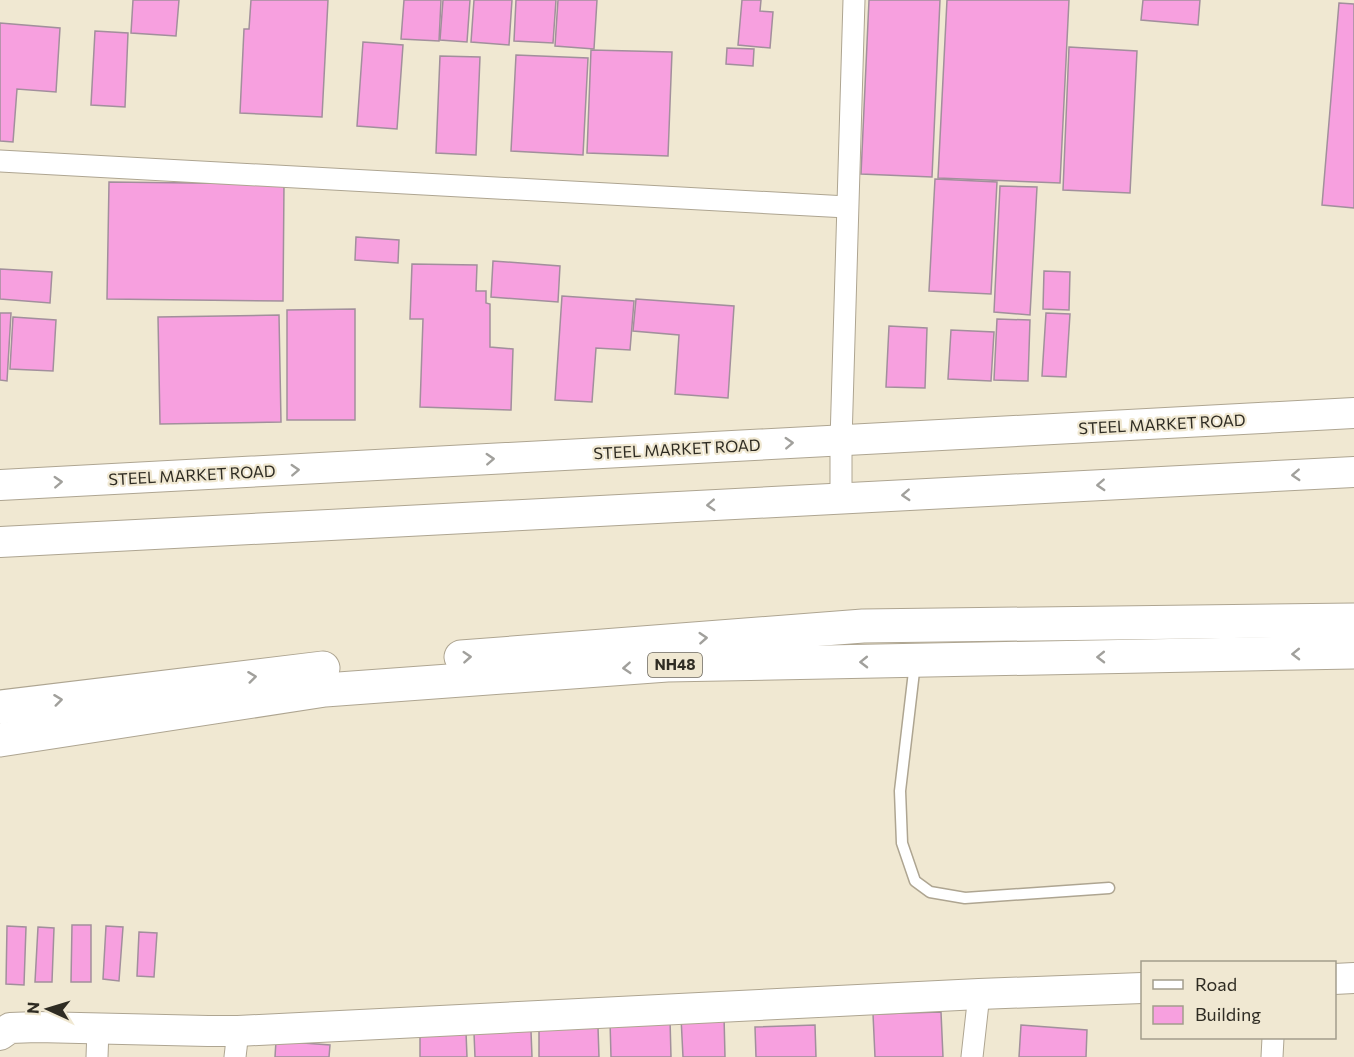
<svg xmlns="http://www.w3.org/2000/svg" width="1354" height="1057" font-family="Commissioner,sans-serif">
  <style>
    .building { fill: #f7a0df; stroke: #a28f9c; stroke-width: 1.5 }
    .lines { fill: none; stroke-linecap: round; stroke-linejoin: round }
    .lane-casing { stroke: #aea591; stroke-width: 13 }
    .street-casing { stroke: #aea591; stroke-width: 23 }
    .secondary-casing { stroke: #aea591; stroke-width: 32 }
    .highway-casing { stroke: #aea591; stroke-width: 35 }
    .lane { stroke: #fff; stroke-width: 10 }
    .street { stroke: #fff; stroke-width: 21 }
    .secondary { stroke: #fff; stroke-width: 30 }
    .highway { stroke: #fff; stroke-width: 33 }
    .oneway { stroke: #a1a09c }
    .labels { text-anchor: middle; stroke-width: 4.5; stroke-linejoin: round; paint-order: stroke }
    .shield { fill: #f0e8d2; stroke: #696458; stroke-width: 1.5 }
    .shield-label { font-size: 15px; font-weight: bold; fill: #2f2c23 }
    .street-label { font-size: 16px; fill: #2f2c23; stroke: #f0e8d2 }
  </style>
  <rect width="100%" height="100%" fill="#f0e8d2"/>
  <g class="building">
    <path d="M 133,0 L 179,0 L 176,36 L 131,33 Z"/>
    <path d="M 251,0 L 328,0 L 322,117 L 240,113 L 244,29 L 249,29 Z"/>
    <path d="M 404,0 L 441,0 L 439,41 L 401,39 Z"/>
    <path d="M 443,0 L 470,0 L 467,42 L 440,40 Z"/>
    <path d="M 474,0 L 512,0 L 509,45 L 471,42 Z"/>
    <path d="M 516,0 L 556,0 L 553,43 L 514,41 Z"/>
    <path d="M 558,0 L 597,0 L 594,49 L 555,46 Z"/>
    <path d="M 742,0 L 761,0 L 760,11 L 773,12 L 770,48 L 738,45 Z"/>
    <path d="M 869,0 L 940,0 L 932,177 L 861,174 Z"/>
    <path d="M 947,0 L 1069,0 L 1060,183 L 938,178 Z"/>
    <path d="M 1143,0 L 1200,0 L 1198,25 L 1141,20 Z"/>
    <path d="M 1339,3 L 1354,4 L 1354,208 L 1322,205 Z"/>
    <path d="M 0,23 L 60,28 L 56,92 L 17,89 L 13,142 L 0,141 Z"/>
    <path d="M 95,31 L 128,33 L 125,107 L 91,105 Z"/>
    <path d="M 363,42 L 403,45 L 397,129 L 357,126 Z"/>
    <path d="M 1069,47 L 1137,51 L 1130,193 L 1063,190 Z"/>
    <path d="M 727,48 L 754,49 L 753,66 L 726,64 Z"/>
    <path d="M 591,50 L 672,52 L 668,156 L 587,153 Z"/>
    <path d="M 516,55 L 588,58 L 583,155 L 511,151 Z"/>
    <path d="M 440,56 L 480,57 L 476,155 L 436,153 Z"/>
    <path d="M 935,179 L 997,182 L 991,294 L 929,291 Z"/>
    <path d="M 109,182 L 284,184 L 283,301 L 107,299 Z"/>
    <path d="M 1000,186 L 1037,187 L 1030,315 L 994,312 Z"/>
    <path d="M 356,237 L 399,240 L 398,263 L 355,260 Z"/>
    <path d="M 493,261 L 560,266 L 558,302 L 491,297 Z"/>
    <path d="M 412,264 L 477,265 L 476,291 L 486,291 L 486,303 L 490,304 L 490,347 L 513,349 L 511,410 L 420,407 L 423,319 L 410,319 Z"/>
    <path d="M 0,269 L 52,272 L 50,303 L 0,299 Z"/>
    <path d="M 1044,271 L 1070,272 L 1069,310 L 1043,309 Z"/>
    <path d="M 562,296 L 634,301 L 630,350 L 596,348 L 592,402 L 555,400 Z"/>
    <path d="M 636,299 L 734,306 L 728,398 L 675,394 L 679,335 L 633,331 Z"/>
    <path d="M 355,309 L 355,420 L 287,420 L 287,310 Z"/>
    <path d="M 0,313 L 11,313 L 7,381 L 0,380 Z"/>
    <path d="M 1046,313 L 1070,314 L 1066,377 L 1042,376 Z"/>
    <path d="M 279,315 L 281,422 L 160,424 L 158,317 Z"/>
    <path d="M 13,317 L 56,320 L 53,371 L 10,369 Z"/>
    <path d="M 997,319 L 1030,320 L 1028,381 L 994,380 Z"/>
    <path d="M 889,326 L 927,328 L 925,388 L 886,387 Z"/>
    <path d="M 951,330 L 994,332 L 991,381 L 948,379 Z"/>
    <path d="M 72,925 L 91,925 L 91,982 L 71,982 Z"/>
    <path d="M 7,926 L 26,927 L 24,985 L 6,984 Z"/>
    <path d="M 106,926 L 123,927 L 119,981 L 103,979 Z"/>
    <path d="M 38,927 L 54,928 L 52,982 L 35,982 Z"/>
    <path d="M 139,932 L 157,933 L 154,977 L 137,976 Z"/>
    <path d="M 941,1012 L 943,1057 L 875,1057 L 873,1014 Z"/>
    <path d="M 724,1016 L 725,1057 L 683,1057 L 681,1017 Z"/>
    <path d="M 670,1019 L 671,1057 L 611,1057 L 610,1021 Z"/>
    <path d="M 815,1025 L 816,1057 L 756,1057 L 755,1027 Z"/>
    <path d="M 1021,1025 L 1087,1030 L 1086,1057 L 1019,1057 Z"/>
    <path d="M 598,1027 L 599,1057 L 539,1057 L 539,1029 Z"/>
    <path d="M 531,1031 L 532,1057 L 475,1057 L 474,1033 Z"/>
    <path d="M 466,1032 L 467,1057 L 420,1057 L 420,1034 Z"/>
    <path d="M 276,1041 L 330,1045 L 329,1057 L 275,1057 Z"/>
  </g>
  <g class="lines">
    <g class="lane-casing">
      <path id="lane" d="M 915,663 L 900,791 L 902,843 L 915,881 L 930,892 L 965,898 L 1109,888"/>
    </g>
    <g class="street-casing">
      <g id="street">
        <path d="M 0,161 L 847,207"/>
        <path d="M 841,498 L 841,441 L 854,0"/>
        <path d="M 97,1057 L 98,1029"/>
        <path d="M 235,1057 L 238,1031"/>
        <path d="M 972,1057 L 979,994"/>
        <path d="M 1272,1057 L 1273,1038"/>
      </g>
    </g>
    <g class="secondary-casing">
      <g id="secondary">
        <path d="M 0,485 L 1354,413"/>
        <path d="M 0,542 L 1354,472"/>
        <path d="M 1334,979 L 1354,978"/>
        <path d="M 0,1035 L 10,1028 L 37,1027 L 208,1031 L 238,1031 L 979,994 L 1142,988"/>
      </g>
    </g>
    <g class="highway-casing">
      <g id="highway">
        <path d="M 461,657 L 863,626 L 1354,620"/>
        <path d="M 0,707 L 323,668"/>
        <path d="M 0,740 L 325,690 L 667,665 L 1354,652"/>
      </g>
    </g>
    <use href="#lane" class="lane"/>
    <use href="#street" class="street"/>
    <use href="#secondary" class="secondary"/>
    <use href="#highway" class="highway"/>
  </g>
  <defs><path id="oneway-chevron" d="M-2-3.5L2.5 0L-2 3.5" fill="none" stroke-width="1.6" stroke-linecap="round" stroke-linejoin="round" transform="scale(1.5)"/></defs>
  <g class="oneway">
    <use href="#oneway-chevron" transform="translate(789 443) rotate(-3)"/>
    <use href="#oneway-chevron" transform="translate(490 459) rotate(-3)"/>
    <use href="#oneway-chevron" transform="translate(295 470) rotate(-3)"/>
    <use href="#oneway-chevron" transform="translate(1296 475) rotate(177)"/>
    <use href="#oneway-chevron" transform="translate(58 482) rotate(-3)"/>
    <use href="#oneway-chevron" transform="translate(1101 485) rotate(177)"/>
    <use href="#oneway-chevron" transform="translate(906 495) rotate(177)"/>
    <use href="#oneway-chevron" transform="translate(711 505) rotate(177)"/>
    <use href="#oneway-chevron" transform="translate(703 638) rotate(-4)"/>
    <use href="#oneway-chevron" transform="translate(1296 654) rotate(179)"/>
    <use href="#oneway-chevron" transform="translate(467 657) rotate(-4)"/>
    <use href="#oneway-chevron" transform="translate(1101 657) rotate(179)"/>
    <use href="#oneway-chevron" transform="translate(864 662) rotate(179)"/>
    <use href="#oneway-chevron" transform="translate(627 668) rotate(176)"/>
    <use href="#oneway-chevron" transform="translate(252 677) rotate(-7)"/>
    <use href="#oneway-chevron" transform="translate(58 700) rotate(-7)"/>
  </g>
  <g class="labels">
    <rect class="shield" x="648" y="653" width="54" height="24" rx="4.5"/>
    <g class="shield-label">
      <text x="675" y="670">NH48</text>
    </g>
    <g class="street-label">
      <text transform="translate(1162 424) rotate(-3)" y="6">STEEL MARKET ROAD</text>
      <text transform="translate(677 449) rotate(-3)" y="6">STEEL MARKET ROAD</text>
      <text transform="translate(192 475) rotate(-3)" y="6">STEEL MARKET ROAD</text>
    </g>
  </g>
  <rect x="1141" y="961" width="195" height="78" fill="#f0e8d2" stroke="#a39d8c" stroke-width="1.5"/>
  <rect x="1153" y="980" width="30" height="9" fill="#ffffff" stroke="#a39d8c" stroke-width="1.5"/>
  <text x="1195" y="991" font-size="18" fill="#2f2c23">Road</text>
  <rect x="1153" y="1006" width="30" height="18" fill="#f7a0df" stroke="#a39d8c" stroke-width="1.5"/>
  <text x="1195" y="1021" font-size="18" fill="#2f2c23">Building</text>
  <g transform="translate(48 1009) rotate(274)" stroke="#f0e8d2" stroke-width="4.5" paint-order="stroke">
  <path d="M0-4.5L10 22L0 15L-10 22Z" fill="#2f2c23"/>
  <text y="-9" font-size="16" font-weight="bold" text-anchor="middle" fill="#2f2c23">N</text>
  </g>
</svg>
